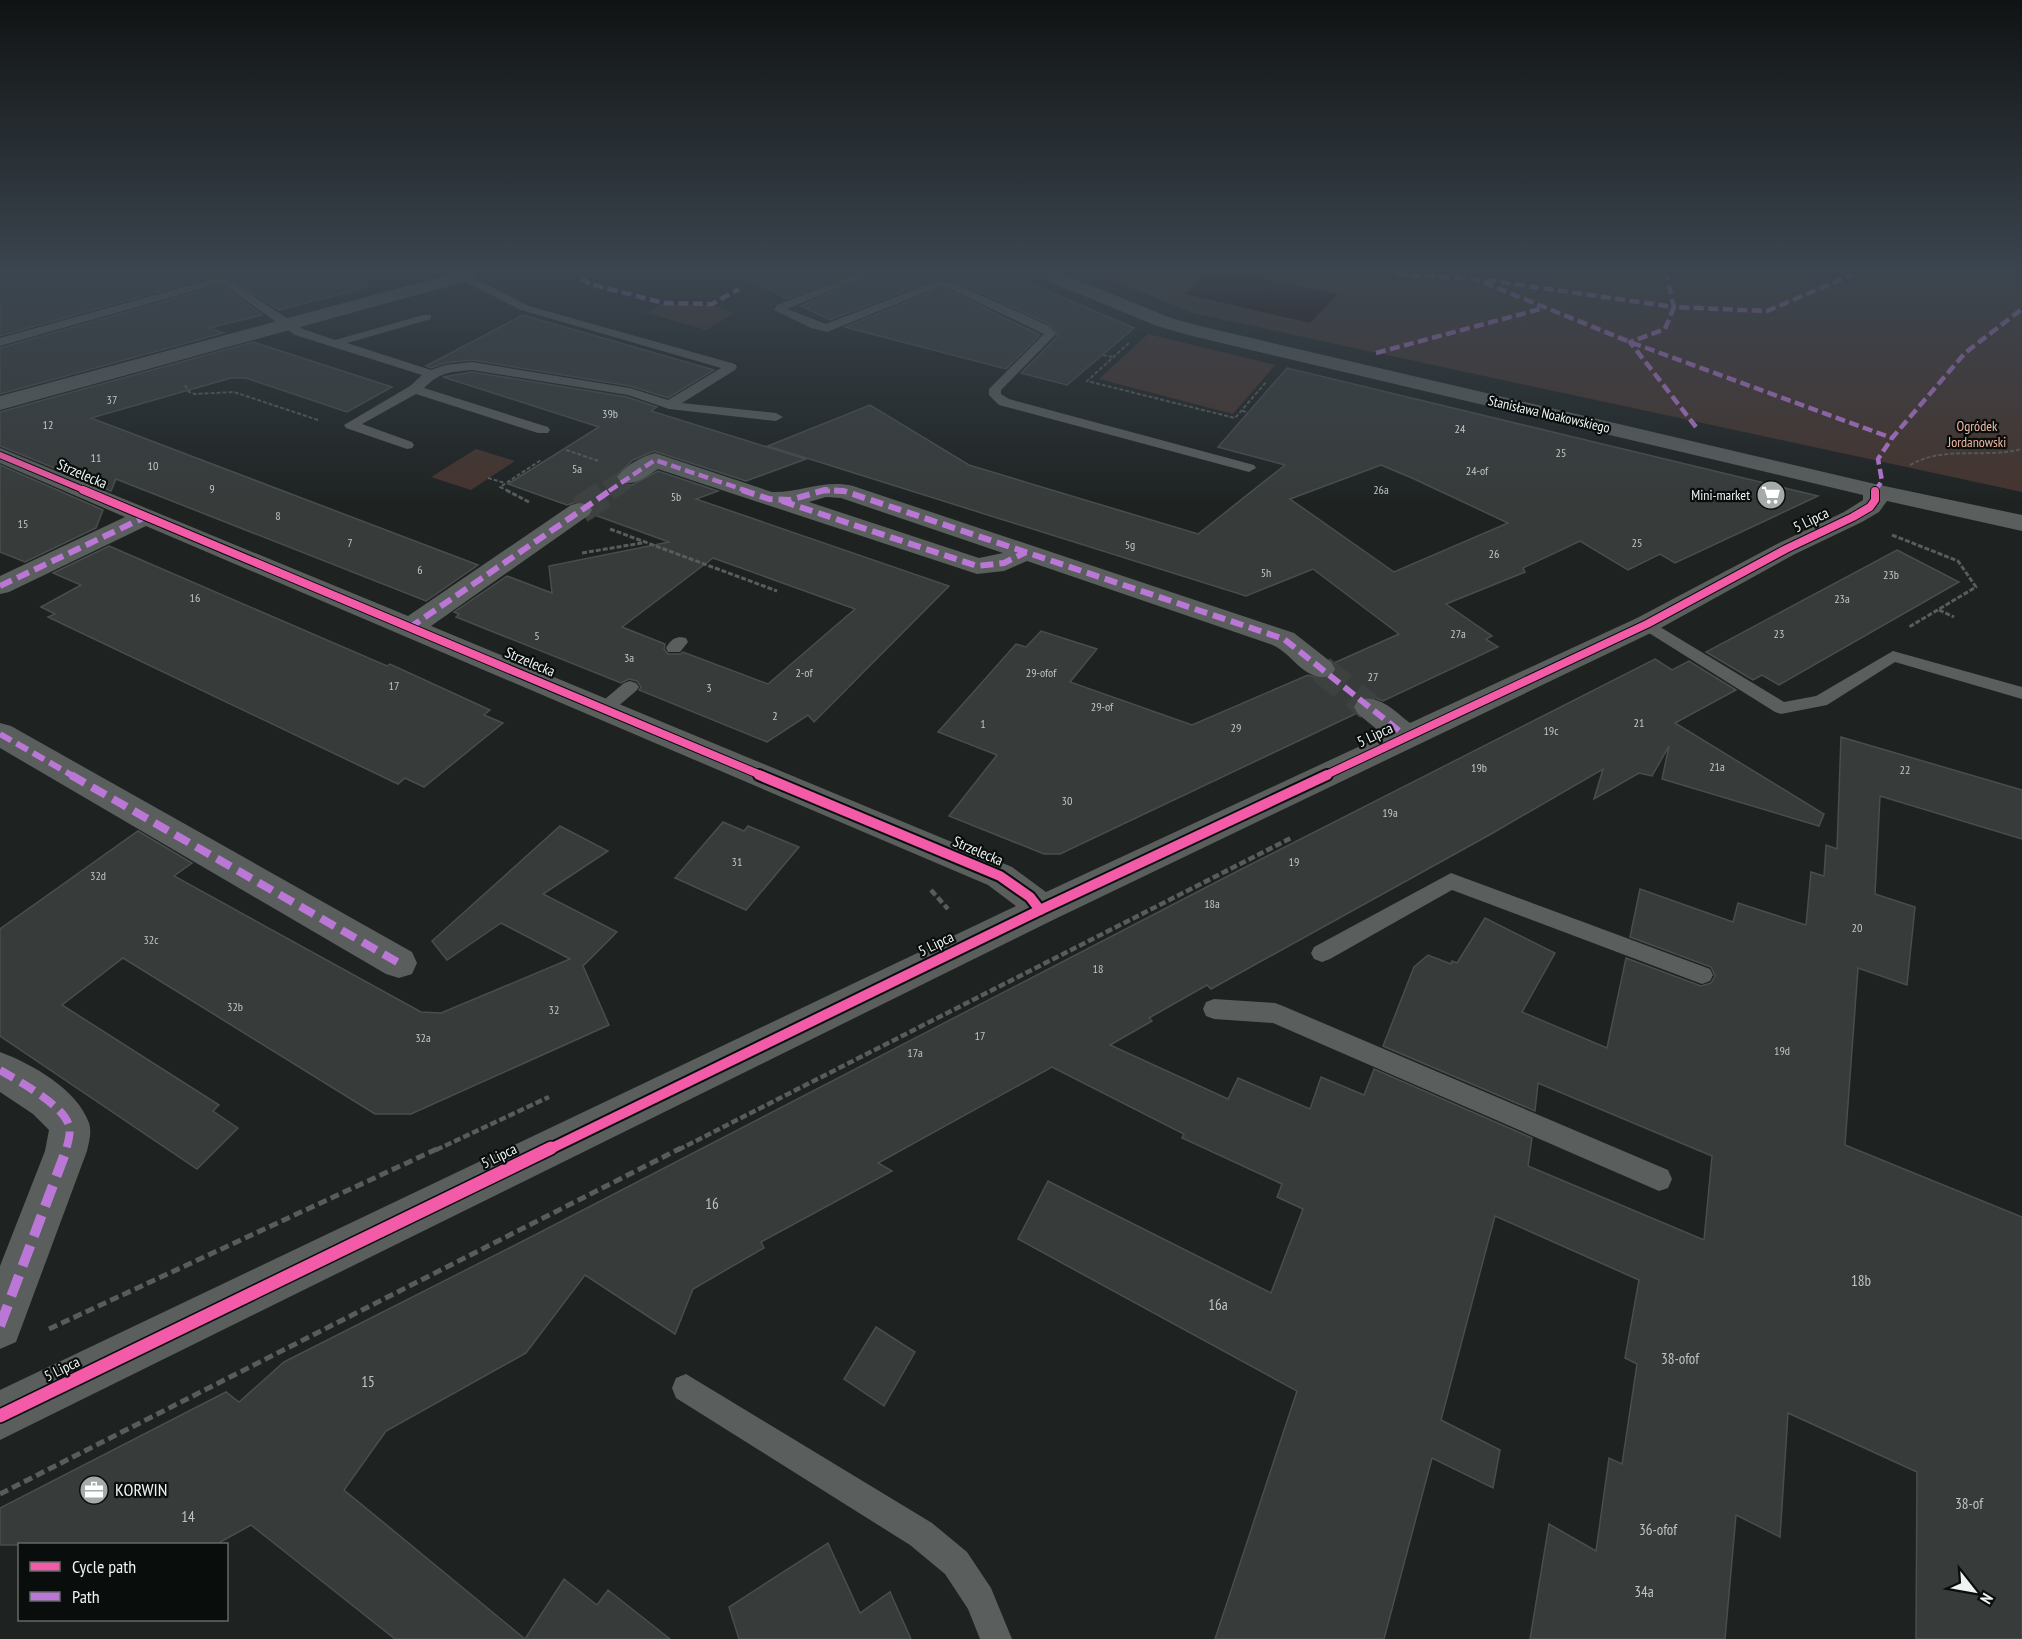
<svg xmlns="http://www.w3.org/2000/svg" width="2022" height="1639" font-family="'PT Sans Narrow',sans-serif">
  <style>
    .green { fill: #45342e }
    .water { fill: #1e0a06 }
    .building { fill: #373b3a; stroke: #494e4d; stroke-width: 1.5; fill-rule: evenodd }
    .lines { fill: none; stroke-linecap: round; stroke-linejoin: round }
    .street-tunnel-far1 { stroke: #3d4241; stroke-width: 21; stroke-dasharray: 21 10; stroke-linecap: butt }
    .street-tunnel { stroke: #3d4241; stroke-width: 28; stroke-dasharray: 28 14; stroke-linecap: butt }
    .path-far3 { stroke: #585c5b; stroke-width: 2; stroke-dasharray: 4 2; stroke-linecap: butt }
    .path-far2 { stroke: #585c5b; stroke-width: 3; stroke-dasharray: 5 2; stroke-linecap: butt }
    .path-far1 { stroke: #585c5b; stroke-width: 4.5; stroke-dasharray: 7 3; stroke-linecap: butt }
    .path { stroke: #585c5b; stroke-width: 5; stroke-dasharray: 9 4.5; stroke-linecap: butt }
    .lane { fill: #5a5e5d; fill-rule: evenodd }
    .street { fill: #5a5e5d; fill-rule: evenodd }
    .secondary { fill: #5a605e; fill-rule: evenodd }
    .quiet-far3 { stroke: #ba77d6; stroke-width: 4.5; stroke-dasharray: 10 4.5; stroke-linecap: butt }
    .quiet-far2 { stroke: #ba77d6; stroke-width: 6; stroke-dasharray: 13 6; stroke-linecap: butt }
    .quiet-far1 { stroke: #ba77d6; stroke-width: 8; stroke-dasharray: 16 8; stroke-linecap: butt }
    .quiet { stroke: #ba77d6; stroke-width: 10; stroke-dasharray: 22 10; stroke-linecap: butt }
    .cycleway-far3-casing { stroke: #090e0c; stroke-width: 8 }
    .cycleway-far2-casing { stroke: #090e0c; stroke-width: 10 }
    .cycleway-far1-casing { stroke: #090e0c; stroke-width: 14 }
    .cycleway-casing { stroke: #090e0c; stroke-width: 16 }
    .cycleway-far3 { stroke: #f35aa7; stroke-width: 6 }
    .cycleway-far2 { stroke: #f35aa7; stroke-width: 8 }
    .cycleway-far1 { stroke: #f35aa7; stroke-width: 10 }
    .cycleway { stroke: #f35aa7; stroke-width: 13 }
    .labels { text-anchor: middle; stroke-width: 4.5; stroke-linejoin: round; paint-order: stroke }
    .number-label { font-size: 12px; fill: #c0c6c3 }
    .far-street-label { font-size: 14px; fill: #edf4f1; stroke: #090e0c }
    .far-park-label { font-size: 14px; fill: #f0b7a3; stroke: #090e0c }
    .far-poi-label { font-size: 14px; fill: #edf4f1; stroke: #090e0c; text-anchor: end }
    .street-label { font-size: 15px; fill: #edf4f1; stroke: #090e0c }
    .near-number-label { font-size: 15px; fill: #c0c6c3 }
    .near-poi-label { font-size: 18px; fill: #edf4f1; stroke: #090e0c; text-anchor: start }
  </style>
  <rect width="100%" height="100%" fill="#1e2322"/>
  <g class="green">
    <path d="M 1098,274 L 2022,274 L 2022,492 L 1193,313 Z"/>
    <path d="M 662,304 L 713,305 L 734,313 L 706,330 L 647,313 Z"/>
    <path d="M 1148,334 L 1275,365 L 1233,414 L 1099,379 Z"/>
    <path d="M 476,449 L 515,461 L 471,490 L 431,477 Z"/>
  </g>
  <path class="water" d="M 1204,274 L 1242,274 L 1338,294 L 1310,323 L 1185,294 Z"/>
  <g class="building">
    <path d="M 0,274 L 366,274 L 368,287 L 279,310 L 222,274 L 0,336 Z"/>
    <path d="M 737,274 L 852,274 L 787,299 Z"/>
    <path d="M 873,274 L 1009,274 L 1134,328 L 1067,385 L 1021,373 L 1058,336 L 1051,325 L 953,280 L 935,279 L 830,320 L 801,306 Z"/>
    <path d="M 221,285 L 262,315 L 209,328 L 224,333 L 0,394 L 0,348 Z"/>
    <path d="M 941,288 L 945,289 L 1040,335 L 1006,369 L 845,327 Z"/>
    <path d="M 523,315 L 714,370 L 668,398 L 630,386 L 472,360 L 445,363 L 431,368 L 426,366 Z"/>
    <path d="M 253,342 L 392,387 L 347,412 L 246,378 L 231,378 L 91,418 L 478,565 L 426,601 L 116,479 L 111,491 L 0,446 L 0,412 Z"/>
    <path d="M 1287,368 L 1818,496 L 1675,563 L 1660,554 L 1628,570 L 1580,541 L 1523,568 L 1525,572 L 1446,604 L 1492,636 L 1486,639 L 1498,647 L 1383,701 L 1373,697 L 1358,698 L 1352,706 L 1355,714 L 1060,854 L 1044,854 L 949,816 L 997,755 L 938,732 L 1016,644 L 1026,647 L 1041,631 L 1097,649 L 1070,682 L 1192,725 L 1308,675 L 1321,679 L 1331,678 L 1337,670 L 1334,663 L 1399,634 L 1313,569 L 1246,596 L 768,446 L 870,405 L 969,465 L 1198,534 L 1285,465 L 1218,447 ZM 1381,465 L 1412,478 L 1508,523 L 1394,572 L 1290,499 Z"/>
    <path d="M 472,372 L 627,397 L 657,407 L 651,411 L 806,459 L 746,481 L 654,451 L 633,460 L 615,477 L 621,484 L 632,485 L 658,471 L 718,491 L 696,499 L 949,586 L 814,722 L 808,715 L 767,742 L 639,690 L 641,687 L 637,681 L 629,679 L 621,683 L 456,617 L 459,614 L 454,612 L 507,576 L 552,593 L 549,566 L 669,542 L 592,514 L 594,509 L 589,503 L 580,501 L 567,505 L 508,484 L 599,427 L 443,377 ZM 713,558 L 855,609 L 768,684 L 683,652 L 680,654 L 668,654 L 664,649 L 665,644 L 622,627 Z"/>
    <path d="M 0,465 L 103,510 L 96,528 L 25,562 L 0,552 Z"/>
    <path d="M 109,546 L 387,666 L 390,664 L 490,710 L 484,715 L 503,723 L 424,787 L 405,778 L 398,784 L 48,617 L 55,614 L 41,607 L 81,585 L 53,573 Z"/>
    <path d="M 1897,550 L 1959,582 L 1779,685 L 1762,675 L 1753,680 L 1706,652 Z"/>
    <path d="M 1655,659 L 1672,670 L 1689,661 L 1736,690 L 1675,723 L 1824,814 L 1819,826 L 1662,779 L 1669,746 L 1652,776 L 1639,773 L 1594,799 L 1603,769 L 1491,834 L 1211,989 L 1207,985 L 1149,1018 L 1152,1021 L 1110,1045 L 1228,1099 L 1238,1078 L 1310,1109 L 1321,1077 L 1364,1095 L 1374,1069 L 1532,1138 L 1528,1166 L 1704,1240 L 1712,1156 L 1538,1083 L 1535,1111 L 1383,1046 L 1414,967 L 1428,955 L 1451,964 L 1452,961 L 1457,963 L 1485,918 L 1555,953 L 1522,1012 L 1607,1048 L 1626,958 L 1701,986 L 1711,983 L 1715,976 L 1711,967 L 1630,937 L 1640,889 L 1733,922 L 1738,903 L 1806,925 L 1811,872 L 1824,876 L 1826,845 L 1837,849 L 1841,737 L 2022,790 L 2022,839 L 1880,796 L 1875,894 L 1915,907 L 1907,985 L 1858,968 L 1845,1145 L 2022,1217 L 2022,1639 L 1916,1639 L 1917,1472 L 1788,1413 L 1780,1537 L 1736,1515 L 1725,1639 L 1530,1639 L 1549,1524 L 1596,1551 L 1609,1458 L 1622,1464 L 1637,1364 L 1625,1358 L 1639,1280 L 1495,1216 L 1441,1420 L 1500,1450 L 1493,1488 L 1432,1458 L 1384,1639 L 1215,1639 L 1297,1391 L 1018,1239 L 1048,1181 L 1271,1293 L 1303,1209 L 1277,1197 L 1282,1184 L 1182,1138 L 1184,1134 L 1052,1067 L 878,1163 L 892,1171 L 761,1242 L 764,1248 L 693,1289 L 675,1334 L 585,1275 L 526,1353 L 386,1431 L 344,1490 L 525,1639 L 564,1579 L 597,1605 L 608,1590 L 670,1639 L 395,1639 L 251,1525 L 215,1545 L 0,1545 L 0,1508 L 226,1392 L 239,1402 L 284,1362 L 529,1238 L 1228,876 Z"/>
    <path d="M 723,822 L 744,831 L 748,826 L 799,847 L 746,910 L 675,878 Z"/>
    <path d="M 560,826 L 608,851 L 543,894 L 617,932 L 583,966 L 609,1025 L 411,1114 L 375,1114 L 123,958 L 62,1005 L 219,1105 L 213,1111 L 238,1128 L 197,1169 L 0,1036 L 0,929 L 138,831 L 192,863 L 174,876 L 421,1012 L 441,1013 L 570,959 L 501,923 L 447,960 L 432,941 Z"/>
    <path d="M 876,1327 L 915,1352 L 884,1406 L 844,1379 Z"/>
    <path d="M 828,1543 L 860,1613 L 890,1592 L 911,1639 L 739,1639 L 729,1607 Z"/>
  </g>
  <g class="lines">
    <path class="street-tunnel-far1" d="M 608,491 L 629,477"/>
    <g class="street-tunnel">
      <path d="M 580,510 L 610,490"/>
      <path d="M 1321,669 L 1369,707"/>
    </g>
    <g class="path-far3">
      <path d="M 1129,343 L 1087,381 L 1235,418 L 1267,381"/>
      <path d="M 1103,355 L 1112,357"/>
      <path d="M 185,385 L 189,392 L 195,394 L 234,392 L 318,420"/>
      <path d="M 1242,411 L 1248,412"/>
      <path d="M 566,450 L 599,461"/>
      <path d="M 1910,465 C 1945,445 1984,459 2022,449"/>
      <path d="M 488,478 L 505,483"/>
      <path d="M 509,491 L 500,487 L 541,460"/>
    </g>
    <g class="path-far2">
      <path d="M 506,490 L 529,502"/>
      <path d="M 610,529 L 777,591"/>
      <path d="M 1892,535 L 1958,561 L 1976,587 L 1909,627"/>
      <path d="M 582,553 L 642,543"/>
      <path d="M 1939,610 L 1954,617"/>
    </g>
    <g class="path-far1">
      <path d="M 931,890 L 948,909"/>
      <path d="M 436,1150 L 549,1097"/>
      <path d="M 678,1150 L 1291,838"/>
    </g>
    <g class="path">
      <path d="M 49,1329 L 439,1148"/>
      <path d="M 0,1494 L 681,1148"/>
    </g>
    <g class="lane">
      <path d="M 458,274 L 466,274 L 529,306 L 735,364 L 737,367 L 735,370 L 682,403 L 776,413 L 783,417 L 776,421 L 669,409 L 628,395 L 472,370 C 450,372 440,372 424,388 L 548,427 L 550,430 L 548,433 L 538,433 L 416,394 L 362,424 L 412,442 L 414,445 L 412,448 L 407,449 L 346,428 L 344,425 L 410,386 L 422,375 L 295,335 L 221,283 L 0,346 L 0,338 L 223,276 L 303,329 L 335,340 L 423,315 L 431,315 L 431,319 L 347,343 L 431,370 L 445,365 L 472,362 L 630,388 L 668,400 L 721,368 L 521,310 L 458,278 Z"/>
      <path d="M 857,274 L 871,274 L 787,309 L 826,324 L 936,281 L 952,282 L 1049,326 L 1056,334 L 1001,390 L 1001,394 L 1009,399 L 1254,465 L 1256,468 L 1249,472 L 999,405 L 989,395 L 989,389 L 1044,334 L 946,287 L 941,286 L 827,332 L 811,328 L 774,310 L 777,305 Z"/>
      <path d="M 1647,619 L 1784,702 L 1816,696 L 1893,651 L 2022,687 L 2022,699 L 1895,662 L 1827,705 L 1781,714 L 1775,712 L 1641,628 L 1639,624 L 1641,620 Z"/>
      <path d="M 680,637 L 686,638 L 688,642 L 680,652 L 668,652 L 666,648 C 669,642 673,638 680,637 Z"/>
      <path d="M 630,681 L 636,683 L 639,687 L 636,691 L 610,713 L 598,713 L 595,709 L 598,705 L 624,683 Z"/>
      <path d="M 1451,873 L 1710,969 L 1713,975 L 1710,981 L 1702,984 L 1452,890 L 1330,959 L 1322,962 L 1314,959 L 1311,953 L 1314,947 Z"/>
      <path d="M 1214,999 L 1275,1003 L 1283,1006 L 1668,1170 L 1672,1179 L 1668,1188 L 1659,1191 L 1273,1023 L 1214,1019 L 1206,1016 L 1203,1009 L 1206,1002 Z"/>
      <path d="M 686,1374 L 932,1523 L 967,1552 L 991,1588 L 1012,1639 L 980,1639 L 968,1609 L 945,1574 L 910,1545 L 676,1398 L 672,1388 L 676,1378 Z"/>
    </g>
    <g class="street">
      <path d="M 1039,274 L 1063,274 L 1171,318 L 1200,326 L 1875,484 L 2022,515 L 2022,531 L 1887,501 L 1879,512 L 1862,522 L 1795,554 L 1657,630 L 1053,920 L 0,1440 L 0,1390 L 1016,906 L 988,885 L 146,526 L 9,592 L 0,594 L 0,576 L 125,517 L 0,463 L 0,448 L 408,616 L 571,505 L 580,503 L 589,505 L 592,510 L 589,515 L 431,626 L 1012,867 L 1046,892 L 1384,735 L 1358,714 L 1354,707 L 1358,700 C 1380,694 1394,711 1410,723 L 1637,618 L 1777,544 L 1844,512 L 1863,500 L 1863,495 L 1188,335 L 1157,326 L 1041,278 Z"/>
      <path d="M 655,453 L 772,492 C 800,493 824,479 853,486 L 1294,633 L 1331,662 L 1335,669 L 1331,676 C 1303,683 1293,652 1270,644 C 1189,616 1108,589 1027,561 L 1004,571 L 977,574 L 658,469 C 645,477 636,486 621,482 L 617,477 C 625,466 642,456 655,453 ZM 826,497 L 841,498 L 1003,553 L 979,558 L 809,502 Z"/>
      <path d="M 0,723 L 11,726 L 412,952 L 417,963 L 412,974 L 399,978 L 386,974 L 0,748 Z"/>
      <path d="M 0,1052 C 32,1064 77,1089 89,1123 C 92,1132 89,1142 87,1151 L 16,1342 L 0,1349 L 0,1266 L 45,1151 L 49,1130 L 33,1114 L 0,1092 Z"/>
    </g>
    <path class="secondary" d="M 451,274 L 480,274 L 478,278 L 0,410 L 0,396 Z"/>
    <g class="quiet-far3">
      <path d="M 1396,274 L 1462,278"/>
      <path d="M 1456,274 L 1473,278 L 1630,342 L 1892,438"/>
      <path d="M 581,278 L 590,284 L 664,303 L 712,304 L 739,289"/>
      <path d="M 1486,280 L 1674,307 L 1666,274"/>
      <path d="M 1376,353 L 1544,308"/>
      <path d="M 1696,427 L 1630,342 L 1665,329 L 1674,307 L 1767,311 L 1854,274"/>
      <path d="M 609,491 L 655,460 L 747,491"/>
      <path d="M 820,491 L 845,491"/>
      <path d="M 1875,491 L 1882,481 L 1878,459 L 1892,438 L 1965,353 L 2022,309"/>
    </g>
    <g class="quiet-far2">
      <path d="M 742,490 L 769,499 L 790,500 L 825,490 L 844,491 L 1284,639 L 1407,737"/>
      <path d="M 782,501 L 977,566 L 1004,563 L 1026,552"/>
      <path d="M 0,586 L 145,517"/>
      <path d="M 409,628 L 611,490"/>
      <path d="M 0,734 L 73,776"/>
    </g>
    <g class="quiet-far1">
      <path d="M 71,775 L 399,963"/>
      <path d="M 0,1070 C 18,1081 64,1105 69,1126 C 71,1134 68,1142 66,1150"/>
    </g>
    <path class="quiet" d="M 0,1326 L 67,1148"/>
    <g class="cycleway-far3-casing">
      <path id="cycleway-far3" d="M 0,455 L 86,491"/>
    </g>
    <g class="cycleway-far2-casing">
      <g id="cycleway-far2">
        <path d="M 83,490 L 763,776"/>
        <path d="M 1324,776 L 1647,624 L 1786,549 L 1853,517 L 1870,507 L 1875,500 L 1875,491"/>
      </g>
    </g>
    <g class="cycleway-far1-casing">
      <g id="cycleway-far1">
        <path d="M 759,775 L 1000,876 L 1030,897 L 1040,910"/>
        <path d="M 548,1150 L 1040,910 L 1327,775"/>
      </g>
    </g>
    <g class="cycleway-casing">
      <path id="cycleway" d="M 0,1416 L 551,1148"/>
    </g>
    <use href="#cycleway-far3" class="cycleway-far3"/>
    <use href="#cycleway-far2" class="cycleway-far2"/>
    <use href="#cycleway-far1" class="cycleway-far1"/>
    <use href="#cycleway" class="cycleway"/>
  </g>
  <linearGradient id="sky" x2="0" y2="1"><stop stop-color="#101313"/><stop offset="0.54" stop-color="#3b454f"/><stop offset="1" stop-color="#3b454f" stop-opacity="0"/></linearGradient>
  <rect width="2022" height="503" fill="url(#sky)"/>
  <defs>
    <g id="supermarket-disc" transform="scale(1.5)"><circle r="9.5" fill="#a5aba9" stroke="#090e0c"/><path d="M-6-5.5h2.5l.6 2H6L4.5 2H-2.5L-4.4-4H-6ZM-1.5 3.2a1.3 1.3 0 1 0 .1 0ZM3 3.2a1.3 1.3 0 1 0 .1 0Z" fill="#fff"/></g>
    <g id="office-disc" transform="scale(1.5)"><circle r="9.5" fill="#a5aba9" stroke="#090e0c"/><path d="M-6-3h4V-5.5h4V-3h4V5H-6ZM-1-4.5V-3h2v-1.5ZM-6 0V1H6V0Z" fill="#fff"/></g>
  </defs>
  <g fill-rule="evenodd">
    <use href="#supermarket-disc" x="1771" y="495"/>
    <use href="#office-disc" x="94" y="1490"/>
  </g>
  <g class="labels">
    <g class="number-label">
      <text x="112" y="404">37</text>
      <text x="610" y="418">39b</text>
      <text x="48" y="429">12</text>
      <text x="1460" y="433">24</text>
      <text x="1561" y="457">25</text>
      <text x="96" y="462">11</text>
      <text x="153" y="470">10</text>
      <text x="577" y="473">5a</text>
      <text x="1477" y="475">24-of</text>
      <text x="212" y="493">9</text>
      <text x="1381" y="494">26a</text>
      <text x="676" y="501">5b</text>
      <text x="278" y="520">8</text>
      <text x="23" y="528">15</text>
      <text x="350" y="547">7</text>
      <text x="1637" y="547">25</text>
      <text x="1130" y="549">5g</text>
      <text x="1494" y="558">26</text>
      <text x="420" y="574">6</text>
      <text x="1266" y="577">5h</text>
      <text x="1891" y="579">23b</text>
      <text x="195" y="602">16</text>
      <text x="1842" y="603">23a</text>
      <text x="1458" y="638">27a</text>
      <text x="1779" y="638">23</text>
      <text x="537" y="640">5</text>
      <text x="629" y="662">3a</text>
      <text x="804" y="677">2-of</text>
      <text x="1041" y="677">29-ofof</text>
      <text x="1373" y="681">27</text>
      <text x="394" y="690">17</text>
      <text x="709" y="692">3</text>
      <text x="1102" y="711">29-of</text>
      <text x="775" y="720">2</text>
      <text x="1639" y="727">21</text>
      <text x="983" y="728">1</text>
      <text x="1236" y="732">29</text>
      <text x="1551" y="735">19c</text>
      <text x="1717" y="771">21a</text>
      <text x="1479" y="772">19b</text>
      <text x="1905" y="774">22</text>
      <text x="1067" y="805">30</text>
      <text x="1390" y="817">19a</text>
      <text x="737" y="866">31</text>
      <text x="1294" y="866">19</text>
      <text x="98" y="880">32d</text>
      <text x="1212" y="908">18a</text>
      <text x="1857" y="932">20</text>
      <text x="151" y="944">32c</text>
      <text x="1098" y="973">18</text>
      <text x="235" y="1011">32b</text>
      <text x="554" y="1014">32</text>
      <text x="980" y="1040">17</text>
      <text x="423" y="1042">32a</text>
      <text x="1782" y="1055">19d</text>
      <text x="915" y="1057">17a</text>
    </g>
    <g class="far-street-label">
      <text transform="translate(1549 414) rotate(13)" y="5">Stanisława Noakowskiego</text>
    </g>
    <g class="far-park-label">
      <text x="1977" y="431">Ogródek<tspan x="1977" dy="16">Jordanowski</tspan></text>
    </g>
    <g class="far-poi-label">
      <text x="1750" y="500">Mini-market</text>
    </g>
    <g class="street-label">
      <text transform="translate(82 474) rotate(23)" y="5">Strzelecka</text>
      <text transform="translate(1811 520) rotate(-26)" y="5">5 Lipca</text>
      <text transform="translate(530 662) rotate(23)" y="5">Strzelecka</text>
      <text transform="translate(1375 735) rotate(-25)" y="5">5 Lipca</text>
      <text transform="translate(978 851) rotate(23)" y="5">Strzelecka</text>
      <text transform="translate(936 944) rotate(-26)" y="5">5 Lipca</text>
      <text transform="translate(499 1156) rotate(-26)" y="5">5 Lipca</text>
      <text transform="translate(62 1369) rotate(-26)" y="5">5 Lipca</text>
    </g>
    <g class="near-number-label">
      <text x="712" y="1209">16</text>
      <text x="1861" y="1286">18b</text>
      <text x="1218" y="1310">16a</text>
      <text x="1680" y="1364">38-ofof</text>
      <text x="368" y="1387">15</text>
      <text x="1969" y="1509">38-of</text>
      <text x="188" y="1522">14</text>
      <text x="1658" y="1535">36-ofof</text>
      <text x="1644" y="1597">34a</text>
    </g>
    <g class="near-poi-label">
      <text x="115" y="1496">KORWIN</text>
    </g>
  </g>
  <rect x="18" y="1543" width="210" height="78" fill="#090e0c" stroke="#646a68" stroke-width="1.5"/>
  <rect x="30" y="1562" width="30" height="9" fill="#f35aa7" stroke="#646a68" stroke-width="1.5"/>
  <text x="72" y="1573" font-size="18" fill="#edf4f1">Cycle path</text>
  <rect x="30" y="1592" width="30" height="9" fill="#ba77d6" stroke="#646a68" stroke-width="1.5"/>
  <text x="72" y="1603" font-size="18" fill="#edf4f1">Path</text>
  <g transform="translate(1974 1591) rotate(121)" stroke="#090e0c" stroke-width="4.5" paint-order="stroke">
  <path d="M0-4.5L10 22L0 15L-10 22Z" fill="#edf4f1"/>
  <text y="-9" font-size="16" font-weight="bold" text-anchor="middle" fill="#edf4f1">N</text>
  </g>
</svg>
